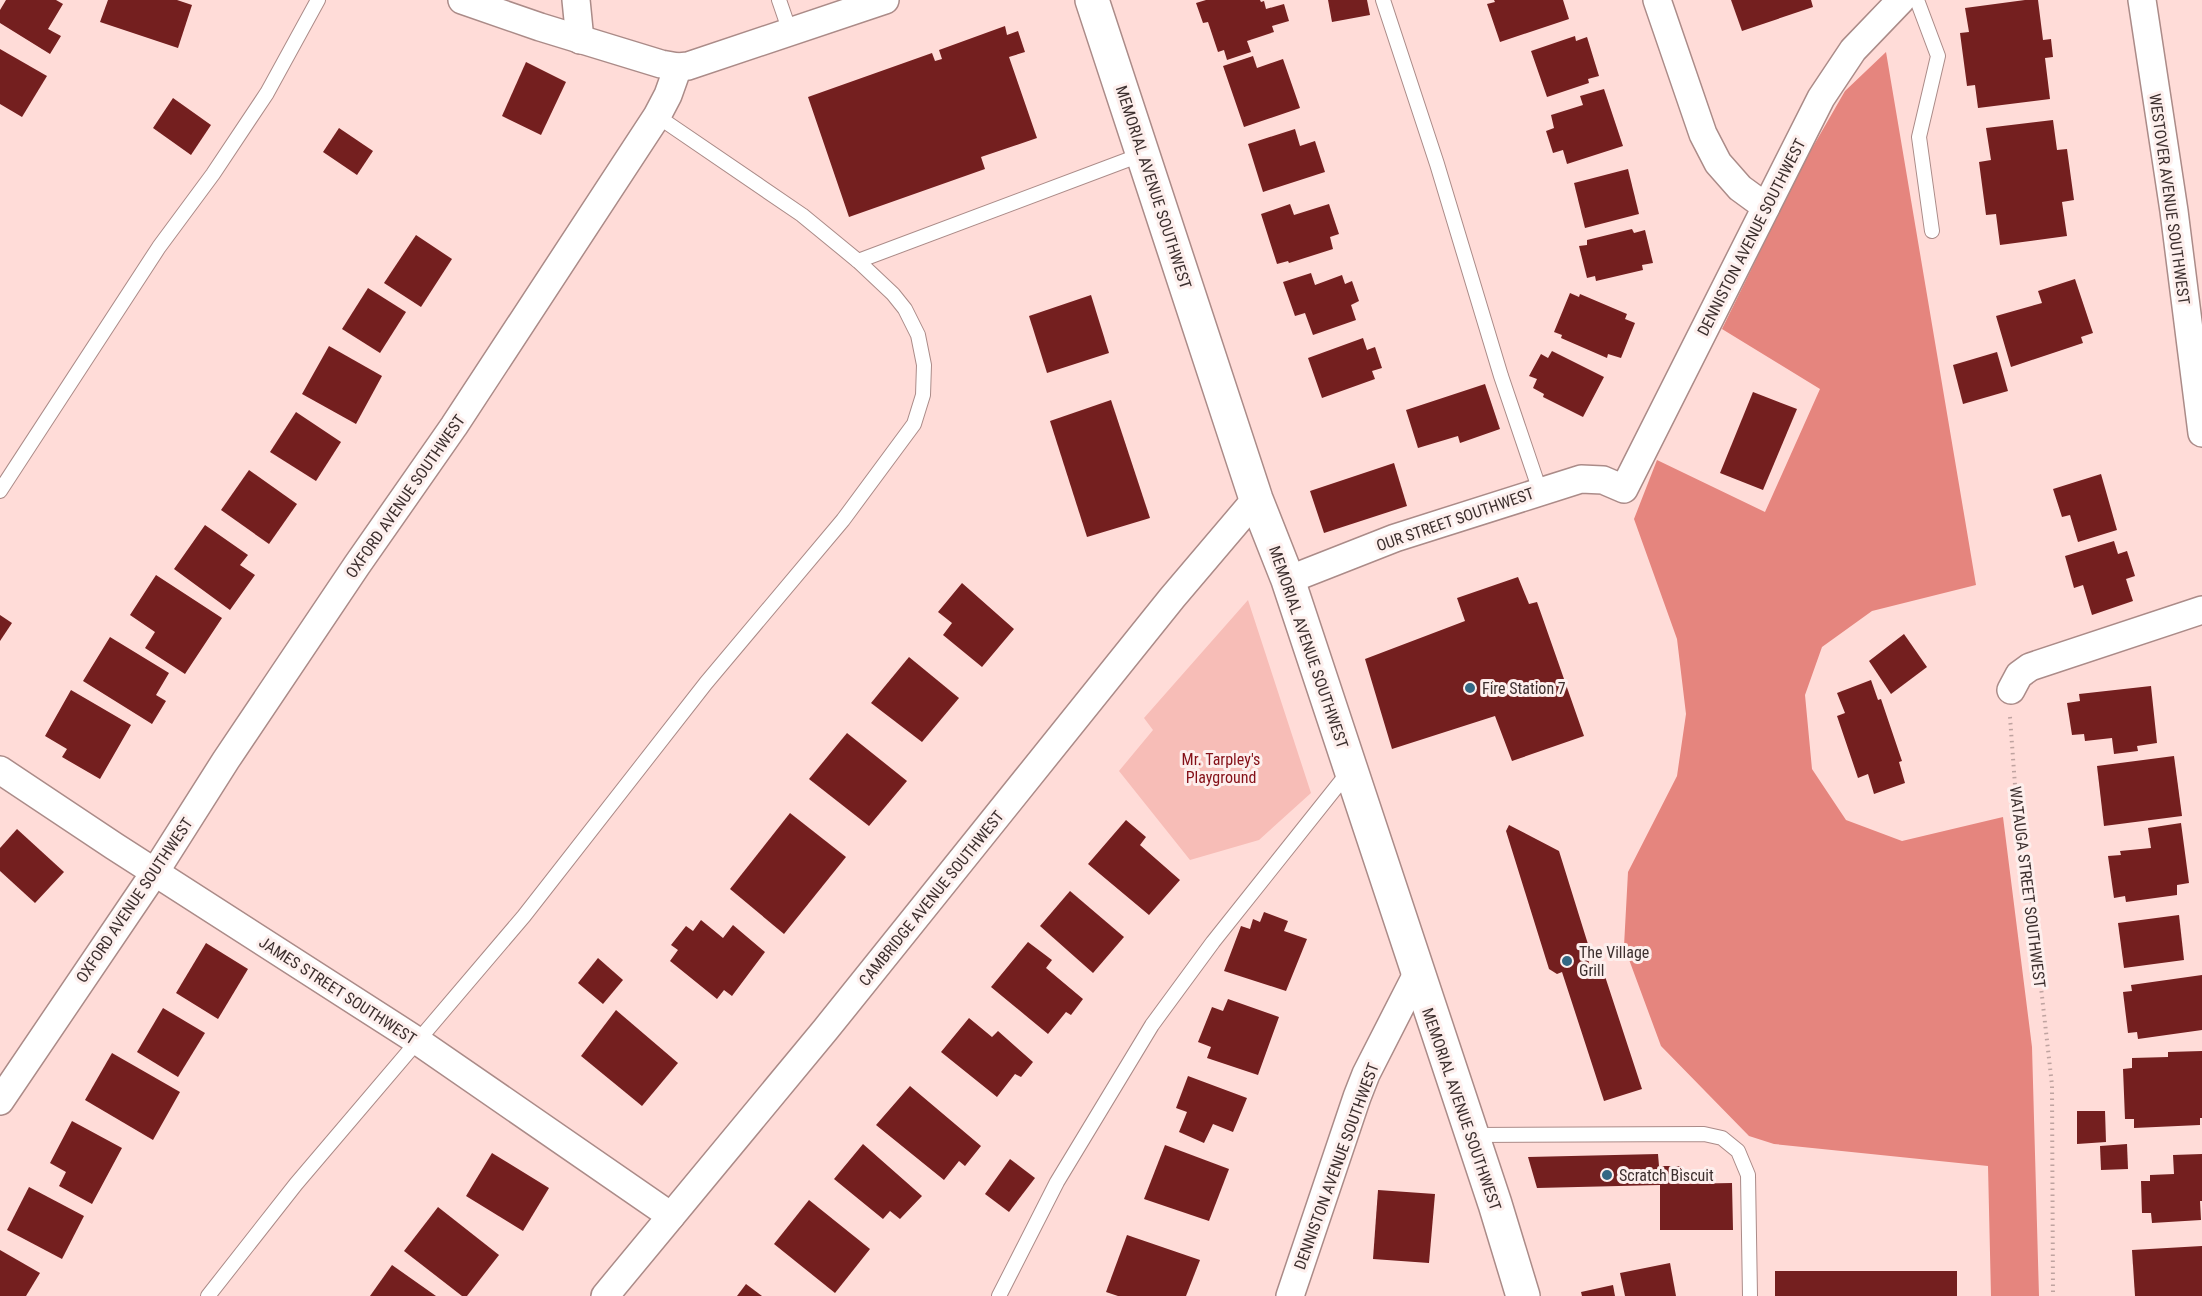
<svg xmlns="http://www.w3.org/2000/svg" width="2202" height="1296" font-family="'Roboto Condensed',sans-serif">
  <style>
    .green { fill: #f7bdb7 }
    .forest { fill: #e5857e }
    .building { fill: #741f1f }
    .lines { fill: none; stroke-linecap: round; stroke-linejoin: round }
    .lane-casing { stroke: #ab8b88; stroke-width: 16 }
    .street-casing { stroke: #ab8b88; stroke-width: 30 }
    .primary-casing { stroke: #ab8b88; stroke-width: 36 }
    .path { stroke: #bfa3a0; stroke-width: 4; stroke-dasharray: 1.5 4.5; stroke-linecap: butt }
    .lane { stroke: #fff; stroke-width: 14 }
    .street { stroke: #fff; stroke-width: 27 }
    .primary { stroke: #fff; stroke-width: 33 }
    .poi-dot { fill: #336884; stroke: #fdefed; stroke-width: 2 }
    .labels { text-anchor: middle; stroke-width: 6; stroke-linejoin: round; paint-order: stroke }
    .street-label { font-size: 16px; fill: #3c2f2e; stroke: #fdefed }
    .poi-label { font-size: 16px; fill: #3c2f2e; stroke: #fdefed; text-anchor: start }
    .park-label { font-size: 16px; fill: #841018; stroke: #fdefed }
  </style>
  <rect width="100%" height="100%" fill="#ffdcd8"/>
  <path class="green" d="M 1248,600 L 1311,793 L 1259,840 L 1190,860 L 1119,771 L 1153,730 L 1144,718 Z"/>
  <path class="forest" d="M 1886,52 L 1976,585 L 1872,611 L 1822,647 L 1805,695 L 1812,769 L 1846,820 L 1902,841 L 2003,817 L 2032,1047 L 2039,1296 L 1991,1296 L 1988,1166 L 1774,1144 L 1749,1136 L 1661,1046 L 1624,946 L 1628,872 L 1677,776 L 1686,714 L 1677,639 L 1634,519 L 1657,460 L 1765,512 L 1820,389 L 1722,329 L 1803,164 L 1845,91 Z"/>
  <g class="building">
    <path d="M 6,0 L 56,0 L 63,4 L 48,29 L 61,36 L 50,54 L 0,23 L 0,10 Z"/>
    <path d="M 108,0 L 177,0 L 192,5 L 178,48 L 100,22 Z"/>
    <path d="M 1206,0 L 1260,0 L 1261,2 L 1264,1 L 1266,9 L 1284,4 L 1289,21 L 1272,26 L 1274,32 L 1247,41 L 1251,52 L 1227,60 L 1224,50 L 1218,52 L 1208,22 L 1203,23 L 1196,3 Z"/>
    <path d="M 1328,0 L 1367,0 L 1370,15 L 1332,22 Z"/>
    <path d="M 1494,0 L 1563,0 L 1569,19 L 1500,42 L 1487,4 L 1495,2 Z"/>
    <path d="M 1731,0 L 1811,0 L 1813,7 L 1742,31 Z"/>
    <path d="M 2025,0 L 2038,0 L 2043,40 L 2051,39 L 2053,57 L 2045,58 L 2050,99 L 1978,108 L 1975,85 L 1967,86 L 1960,33 L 1969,32 L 1965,8 Z"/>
    <path d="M 1005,26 L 1007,35 L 1018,31 L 1025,52 L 1009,57 L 1037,138 L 981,157 L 985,169 L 849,217 L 808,97 L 932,53 L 935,61 L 942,59 L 939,50 Z"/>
    <path d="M 1575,36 L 1576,41 L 1587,37 L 1599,76 L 1588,79 L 1589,83 L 1547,97 L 1531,51 Z"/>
    <path d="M 0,49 L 47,76 L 22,117 L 0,104 Z"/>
    <path d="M 1253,56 L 1257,68 L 1283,59 L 1300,108 L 1244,127 L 1223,66 Z"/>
    <path d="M 526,62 L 566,82 L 541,135 L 502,116 Z"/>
    <path d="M 1604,89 L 1623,146 L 1567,164 L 1563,150 L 1553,153 L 1546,131 L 1554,128 L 1551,115 L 1583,105 L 1580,96 Z"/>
    <path d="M 173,98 L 211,125 L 191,155 L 153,128 Z"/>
    <path d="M 2053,120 L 2057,150 L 2067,149 L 2074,200 L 2062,202 L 2067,236 L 2000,245 L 1996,214 L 1986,215 L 1979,162 L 1991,160 L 1986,128 Z"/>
    <path d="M 339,128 L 373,151 L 357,175 L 323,152 Z"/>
    <path d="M 1295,129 L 1300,146 L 1315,141 L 1325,172 L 1263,192 L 1248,144 Z"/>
    <path d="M 1628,169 L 1639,214 L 1585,228 L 1574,183 Z"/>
    <path d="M 1290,204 L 1294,215 L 1329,204 L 1339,234 L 1330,237 L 1333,249 L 1289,263 L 1288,261 L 1277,264 L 1261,214 Z"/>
    <path d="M 1632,229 L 1634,233 L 1645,230 L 1653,263 L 1642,265 L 1643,270 L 1596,281 L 1595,276 L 1587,278 L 1579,246 L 1587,245 L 1587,240 Z"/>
    <path d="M 416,235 L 452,259 L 421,307 L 384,283 Z"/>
    <path d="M 1311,273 L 1315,285 L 1342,275 L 1345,284 L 1352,281 L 1359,301 L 1351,305 L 1356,320 L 1313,335 L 1305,313 L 1295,316 L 1283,282 Z"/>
    <path d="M 2075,279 L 2093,333 L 2081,337 L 2083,343 L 2011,367 L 1996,316 L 2042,303 L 2038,291 Z"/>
    <path d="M 368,288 L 406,312 L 380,353 L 342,329 Z"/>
    <path d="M 1570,293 L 1579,297 L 1580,294 L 1627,314 L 1625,319 L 1635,323 L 1621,358 L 1608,354 L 1607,358 L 1561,338 L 1562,335 L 1554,332 Z"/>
    <path d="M 1091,295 L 1109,353 L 1047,373 L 1029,316 Z"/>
    <path d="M 1363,338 L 1367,350 L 1375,347 L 1382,368 L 1372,371 L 1375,379 L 1322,398 L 1308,358 Z"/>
    <path d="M 329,346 L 382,376 L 356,424 L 302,394 Z"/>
    <path d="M 1552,351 L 1604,377 L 1583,417 L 1543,397 L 1544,394 L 1533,388 L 1537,379 L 1529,376 L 1541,354 L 1548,358 Z"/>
    <path d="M 1997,352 L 2008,391 L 1963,404 L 1953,365 Z"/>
    <path d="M 1485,384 L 1500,429 L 1460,443 L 1458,436 L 1418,448 L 1406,410 Z"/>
    <path d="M 1753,392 L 1797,409 L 1763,490 L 1720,473 Z"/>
    <path d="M 1111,400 L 1150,518 L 1087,537 L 1050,421 Z"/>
    <path d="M 296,412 L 341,442 L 316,481 L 270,452 Z"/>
    <path d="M 1394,463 L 1407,506 L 1324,533 L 1310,491 Z"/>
    <path d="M 249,470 L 297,504 L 269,544 L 221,510 Z"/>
    <path d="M 2101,474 L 2117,530 L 2078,542 L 2070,515 L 2062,517 L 2053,489 Z"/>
    <path d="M 205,525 L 248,555 L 240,565 L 255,575 L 230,610 L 174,569 Z"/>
    <path d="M 2114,541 L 2118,554 L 2127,551 L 2135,576 L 2126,579 L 2133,601 L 2092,615 L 2083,585 L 2074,588 L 2065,556 Z"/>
    <path d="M 156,575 L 222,618 L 185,674 L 145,648 L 155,632 L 130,615 Z"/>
    <path d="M 1518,577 L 1529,604 L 1537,602 L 1584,736 L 1512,761 L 1495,716 L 1392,749 L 1365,659 L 1465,621 L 1457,598 Z"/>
    <path d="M 962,583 L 1014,629 L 982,667 L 943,635 L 952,623 L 938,612 Z"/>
    <path d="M 0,615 L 12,623 L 0,641 Z"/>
    <path d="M 1904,634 L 1927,667 L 1891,694 L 1869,661 Z"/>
    <path d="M 110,637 L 169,673 L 156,695 L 166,701 L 152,724 L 83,681 Z"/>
    <path d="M 909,657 L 959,698 L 922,742 L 871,703 Z"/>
    <path d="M 1871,680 L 1878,700 L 1881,699 L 1902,761 L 1899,762 L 1905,783 L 1874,794 L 1868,774 L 1858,778 L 1837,716 L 1845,713 L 1837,693 Z"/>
    <path d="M 2151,686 L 2157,743 L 2137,746 L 2138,751 L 2114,754 L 2112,738 L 2085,741 L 2084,734 L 2072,735 L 2067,703 L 2080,701 L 2079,694 Z"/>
    <path d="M 71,690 L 131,725 L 100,779 L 62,757 L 67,749 L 45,736 Z"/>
    <path d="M 847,733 L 907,781 L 869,826 L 809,779 Z"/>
    <path d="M 2174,756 L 2182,816 L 2104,826 L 2097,766 Z"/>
    <path d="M 790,813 L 846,857 L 784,934 L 730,889 Z"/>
    <path d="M 1126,820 L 1146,837 L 1140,845 L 1180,880 L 1149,915 L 1088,864 Z"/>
    <path d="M 2181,823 L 2189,883 L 2177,885 L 2177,895 L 2126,902 L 2125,896 L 2114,898 L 2108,856 L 2121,855 L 2120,851 L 2151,848 L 2148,828 Z"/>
    <path d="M 1509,825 L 1559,851 L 1592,957 L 1588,958 L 1590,968 L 1601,964 L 1642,1089 L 1604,1101 L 1562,972 L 1557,974 L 1549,969 L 1506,831 Z"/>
    <path d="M 17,829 L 64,872 L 35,903 L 0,871 L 0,848 Z"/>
    <path d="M 1070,891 L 1124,937 L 1093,973 L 1040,926 Z"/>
    <path d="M 1264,912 L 1288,921 L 1284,931 L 1307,939 L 1286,991 L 1224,971 L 1241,926 L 1250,929 L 1253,919 L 1260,922 Z"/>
    <path d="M 2179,915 L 2184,960 L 2124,968 L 2118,923 Z"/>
    <path d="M 701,920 L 723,938 L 733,925 L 765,952 L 732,996 L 724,990 L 717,999 L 670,961 L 678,950 L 671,945 L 686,926 L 693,931 Z"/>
    <path d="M 1028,942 L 1052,960 L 1046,968 L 1083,999 L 1071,1015 L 1066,1012 L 1048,1034 L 991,987 Z"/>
    <path d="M 206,943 L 248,969 L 218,1019 L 176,993 Z"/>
    <path d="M 598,958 L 623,980 L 603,1004 L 578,983 Z"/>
    <path d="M 2202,975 L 2202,1030 L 2138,1039 L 2137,1032 L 2128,1033 L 2123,992 L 2132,991 L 2131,985 Z"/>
    <path d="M 1228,999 L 1279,1017 L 1258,1075 L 1207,1058 L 1211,1047 L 1198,1042 L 1212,1007 L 1223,1011 Z"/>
    <path d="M 163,1008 L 205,1033 L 178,1077 L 137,1052 Z"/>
    <path d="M 616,1010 L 678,1063 L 642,1106 L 581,1056 Z"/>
    <path d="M 969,1018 L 992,1037 L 998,1031 L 1033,1062 L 1021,1077 L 1015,1074 L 997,1097 L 941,1052 Z"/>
    <path d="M 2202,1051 L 2202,1118 L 2200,1118 L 2200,1125 L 2134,1128 L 2134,1119 L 2125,1119 L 2123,1069 L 2132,1068 L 2132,1058 L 2168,1057 L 2168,1052 Z"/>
    <path d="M 112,1053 L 180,1092 L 153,1140 L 85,1100 Z"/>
    <path d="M 1188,1076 L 1247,1098 L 1233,1132 L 1213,1124 L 1204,1143 L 1179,1132 L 1187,1112 L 1176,1108 Z"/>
    <path d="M 910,1086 L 981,1146 L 965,1166 L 959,1161 L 944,1180 L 876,1125 Z"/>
    <path d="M 2077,1111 L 2105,1111 L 2106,1142 L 2077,1144 Z"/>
    <path d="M 72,1121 L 122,1148 L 92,1204 L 59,1186 L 66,1172 L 50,1163 Z"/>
    <path d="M 863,1144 L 922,1196 L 900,1219 L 890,1211 L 883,1219 L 834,1179 Z"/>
    <path d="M 2127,1144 L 2128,1169 L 2101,1170 L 2100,1146 Z"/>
    <path d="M 1165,1145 L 1229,1169 L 1209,1221 L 1144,1199 Z"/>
    <path d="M 492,1153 L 549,1188 L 523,1231 L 466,1196 Z"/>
    <path d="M 1658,1154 L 1659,1166 L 1681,1166 L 1681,1184 L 1732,1183 L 1733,1230 L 1660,1230 L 1660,1185 L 1537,1188 L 1528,1157 Z"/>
    <path d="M 2202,1154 L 2202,1201 L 2200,1201 L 2201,1220 L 2152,1223 L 2151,1213 L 2142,1213 L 2141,1181 L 2150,1181 L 2150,1175 L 2174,1174 L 2173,1155 Z"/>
    <path d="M 1010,1159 L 1035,1178 L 1009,1212 L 985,1194 Z"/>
    <path d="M 29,1187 L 84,1216 L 62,1259 L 7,1230 Z"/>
    <path d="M 1378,1190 L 1435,1194 L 1429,1263 L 1373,1259 Z"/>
    <path d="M 809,1200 L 870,1249 L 835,1293 L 774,1244 Z"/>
    <path d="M 438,1207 L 499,1255 L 467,1296 L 462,1296 L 404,1251 Z"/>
    <path d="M 1127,1235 L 1200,1260 L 1186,1296 L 1118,1296 L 1106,1292 Z"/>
    <path d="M 2202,1246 L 2202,1296 L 2135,1296 L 2132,1250 Z"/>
    <path d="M 0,1250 L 40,1273 L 26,1296 L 0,1296 Z"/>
    <path d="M 1670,1263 L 1676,1296 L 1625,1296 L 1620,1273 Z"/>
    <path d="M 392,1265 L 436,1296 L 370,1296 Z"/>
    <rect x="1775" y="1271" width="182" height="25"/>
    <path d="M 746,1284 L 762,1296 L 737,1296 Z"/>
    <path d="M 1613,1285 L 1615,1296 L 1582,1296 L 1581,1292 Z"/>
  </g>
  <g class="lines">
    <g class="lane-casing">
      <g id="lane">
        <path d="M 779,0 L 790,32"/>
        <path d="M 1383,0 L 1437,164 L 1501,376 L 1540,491"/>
        <path d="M 1917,0 L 1938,56 L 1919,137 L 1932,231"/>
        <path d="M 858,261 L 1143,154"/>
        <path d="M 0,491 L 159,247 L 213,174 L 267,93 L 318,0"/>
        <path d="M 1472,1135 L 1704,1134 L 1722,1138 L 1738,1151 L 1748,1175 L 1750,1296"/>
        <path d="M 208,1296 L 296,1184 L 524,916 L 706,683 L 843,520 L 914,424 L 923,395 L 924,365 L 918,335 L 905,309 L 893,294 L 858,261 L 802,215 L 657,116"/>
        <path d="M 999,1296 L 1057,1182 L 1152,1025 L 1213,942 L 1350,770"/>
      </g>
    </g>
    <g class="street-casing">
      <g id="street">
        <path d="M 462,0 L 540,27 L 661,64 L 678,67 L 688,66 L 885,0"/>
        <path d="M 576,0 L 580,40"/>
        <path d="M 1657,0 L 1703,134 L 1718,163 L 1740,188 L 1766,207"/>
        <path d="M 2142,0 L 2174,211 L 2202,433"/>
        <path d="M 1288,580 L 1395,538 L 1581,479 L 1603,480 L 1624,489 L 1821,98 L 1853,50 L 1901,0"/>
        <path d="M 2011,690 L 2019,675 L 2030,667 L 2202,610"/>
        <path d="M 0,770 L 114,846 L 419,1042 L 671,1216"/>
        <path d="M 0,1101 L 155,872 L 226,760 L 357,565 L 454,426 L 657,116 L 668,95 L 678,67"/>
        <path d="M 605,1296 L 826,1029 L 1172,598 L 1256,499"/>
        <path d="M 1290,1296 L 1357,1097 L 1366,1074 L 1417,974"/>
      </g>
    </g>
    <g class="primary-casing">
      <path id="primary" d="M 1092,0 L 1256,499 L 1288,580 L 1495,1204 L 1523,1296"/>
    </g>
    <path class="path" d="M 2010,717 L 2015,785 L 2027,863 L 2052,1085 L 2053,1296"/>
    <use href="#lane" class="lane"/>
    <use href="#street" class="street"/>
    <use href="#primary" class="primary"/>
  </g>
  <g class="poi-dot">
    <circle cx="1470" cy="688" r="6"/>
    <circle cx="1567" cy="961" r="6"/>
    <circle cx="1607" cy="1175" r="6"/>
  </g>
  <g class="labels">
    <g class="street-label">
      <text transform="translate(1154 187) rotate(72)" y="6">MEMORIAL AVENUE SOUTHWEST</text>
      <text transform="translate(2170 199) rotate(82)" y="6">WESTOVER AVENUE SOUTHWEST</text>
      <text transform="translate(1751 237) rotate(-63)" y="6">DENNISTON AVENUE SOUTHWEST</text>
      <text transform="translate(405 496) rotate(-55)" y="6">OXFORD AVENUE SOUTHWEST</text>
      <text transform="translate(1455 519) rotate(-19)" y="6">OUR STREET SOUTHWEST</text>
      <text transform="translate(1309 647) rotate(71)" y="6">MEMORIAL AVENUE SOUTHWEST</text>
      <text transform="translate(2028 887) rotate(83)" y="6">WATAUGA STREET SOUTHWEST</text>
      <text transform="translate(931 898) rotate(-51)" y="6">CAMBRIDGE AVENUE SOUTHWEST</text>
      <text transform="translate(134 900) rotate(-56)" y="6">OXFORD AVENUE SOUTHWEST</text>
      <text transform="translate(338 990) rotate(33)" y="6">JAMES STREET SOUTHWEST</text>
      <text transform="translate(1462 1109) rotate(71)" y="6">MEMORIAL AVENUE SOUTHWEST</text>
      <text transform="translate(1336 1166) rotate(-70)" y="6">DENNISTON AVENUE SOUTHWEST</text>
    </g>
    <g class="poi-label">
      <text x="1482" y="694">Fire Station 7</text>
      <text x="1579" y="958">The Village<tspan x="1579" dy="18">Grill</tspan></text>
      <text x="1619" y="1181">Scratch Biscuit</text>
    </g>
    <g class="park-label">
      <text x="1221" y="765">Mr. Tarpley's<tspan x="1221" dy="18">Playground</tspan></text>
    </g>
  </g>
</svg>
